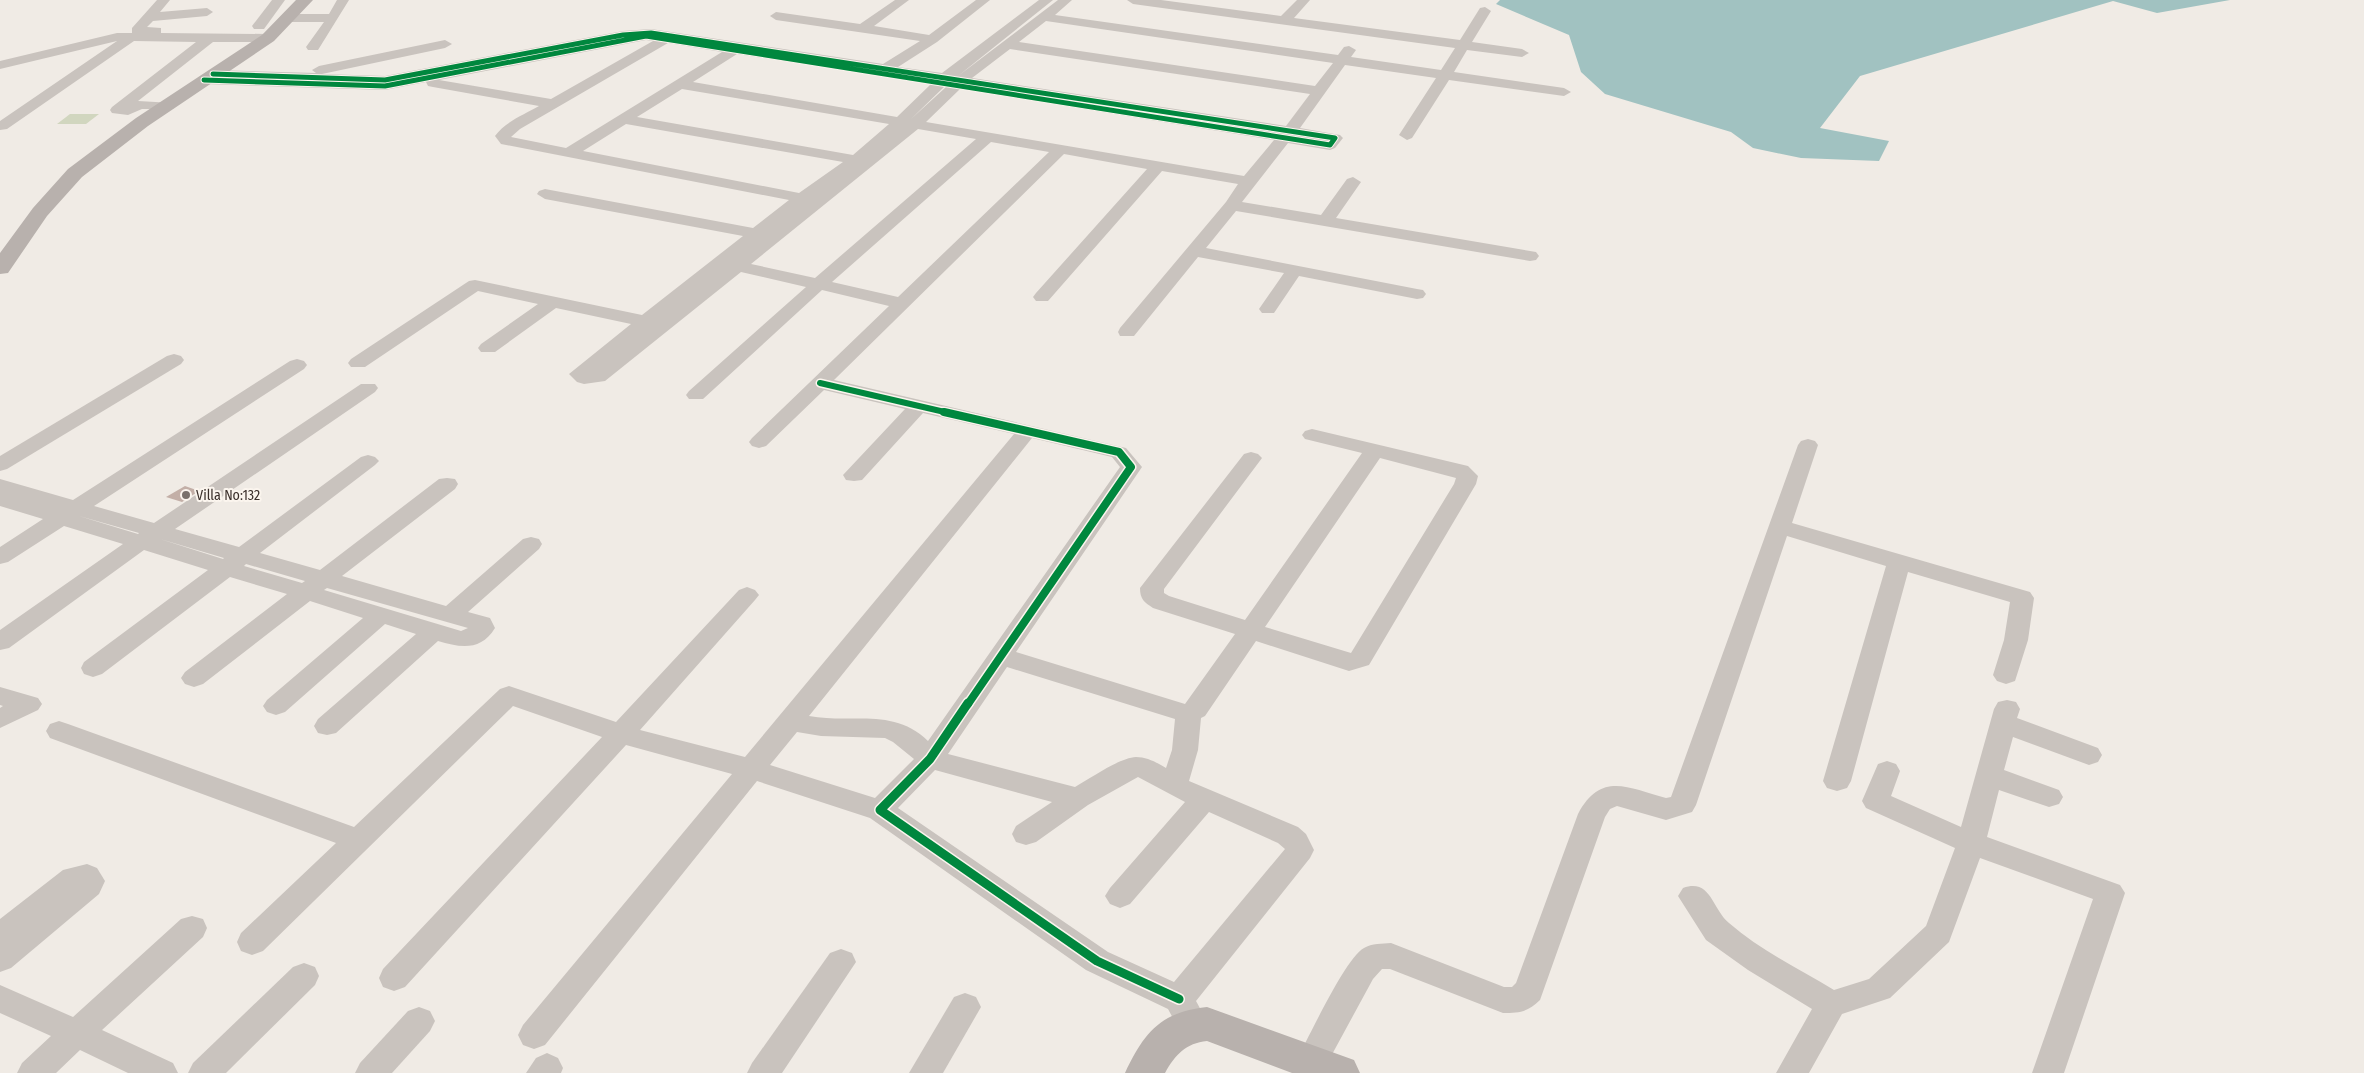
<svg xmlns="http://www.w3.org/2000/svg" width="2364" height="1073" font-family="'Fira Sans Condensed',sans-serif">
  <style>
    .green { fill: #d1d6bf }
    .water { fill: #a1c2c1 }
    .building { fill: #c3afa7 }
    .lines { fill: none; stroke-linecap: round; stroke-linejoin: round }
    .minor { fill: #c9c3be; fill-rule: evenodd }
    .major { fill: #b8b1ad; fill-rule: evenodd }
    .cycleway-far3-casing { stroke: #fbf5ee; stroke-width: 7 }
    .cycleway-far2-casing { stroke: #fbf5ee; stroke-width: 9 }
    .cycleway-far1-casing { stroke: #fbf5ee; stroke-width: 11 }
    .cycleway-casing { stroke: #fbf5ee; stroke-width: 12 }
    .cycleway-far3 { stroke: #00873e; stroke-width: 5 }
    .cycleway-far2 { stroke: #00873e; stroke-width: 6 }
    .cycleway-far1 { stroke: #00873e; stroke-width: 8 }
    .cycleway { stroke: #00873e; stroke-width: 9 }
    .poi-dot { fill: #7a716c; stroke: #fbf5ee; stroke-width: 2 }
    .labels { text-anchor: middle; stroke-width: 4; stroke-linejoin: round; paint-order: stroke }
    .poi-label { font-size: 14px; fill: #3b302b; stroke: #fbf5ee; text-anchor: start }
  </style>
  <rect width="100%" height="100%" fill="#f0ebe5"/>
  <path class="green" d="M 70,114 L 99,114 L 86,124 L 57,124 Z"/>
  <path class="water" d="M 1500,0 L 2230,0 L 2157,13 L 2113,1 L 1860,76 L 1820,128 L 1889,141 L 1879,161 L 1801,158 L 1753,148 L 1731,132 L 1605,94 L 1581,72 L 1569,35 L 1496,4 Z"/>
  <path class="building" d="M 185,486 L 199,491 L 182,502 L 166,497 Z"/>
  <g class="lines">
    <g class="minor">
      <path d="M 157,0 L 170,0 L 160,12 L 207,8 L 213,12 L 207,16 L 153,21 L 147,27 L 161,28 L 161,33 L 268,34 L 275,38 L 268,42 L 213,42 L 138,101 L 173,103 L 175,106 L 173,109 L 142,109 L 128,115 L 112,113 L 110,110 L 112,107 L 196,42 L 134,41 L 7,129 L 0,130 L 0,121 L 117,41 L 0,69 L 0,61 L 117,33 L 132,33 L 132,28 Z"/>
      <path d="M 272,0 L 285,0 L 264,29 L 254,29 L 252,26 Z"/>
      <path d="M 337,0 L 349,0 L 318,50 L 308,50 L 306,47 L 324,22 L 290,22 L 284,18 L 290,14 L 329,14 Z"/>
      <path d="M 895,0 L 909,0 L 874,26 L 929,35 L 976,0 L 990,0 L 937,42 L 898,67 L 942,73 L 1039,0 L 1053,0 L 958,76 L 1058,0 L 1072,0 L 1055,15 L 1338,55 L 1344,47 L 1349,46 L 1356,50 L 1351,57 L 1441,70 L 1455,48 L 1133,4 L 1127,0 L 1161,0 L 1281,16 L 1297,0 L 1310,0 L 1294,18 L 1460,40 L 1480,8 L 1485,7 L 1491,11 L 1472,42 L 1522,49 L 1529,53 L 1522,57 L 1467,50 L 1454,72 L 1564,88 L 1571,92 L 1564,96 L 1449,80 L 1412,138 L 1407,140 L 1399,135 L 1436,78 L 1345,65 L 1300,128 L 1340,135 L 1343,138 L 1335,148 L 1330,150 L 1288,143 L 1242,202 L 1321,215 L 1347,179 L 1353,177 L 1361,182 L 1336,218 L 1530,251 L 1536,252 L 1539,256 L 1536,260 L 1530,261 L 1236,211 L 1206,248 L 1417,289 L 1423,290 L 1426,294 L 1423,298 L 1417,299 L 1299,276 L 1274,313 L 1262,313 L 1259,309 L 1284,273 L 1198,257 L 1134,336 L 1120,336 L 1118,332 L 1120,328 L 1226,202 L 1238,184 L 1162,171 L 1048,301 L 1036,301 L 1033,297 L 1036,293 L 1147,169 L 1064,154 L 834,380 L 1126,448 L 1142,467 L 1016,652 L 1185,704 L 1235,634 L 1153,608 C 1144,602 1140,599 1140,588 L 1244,454 L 1251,452 L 1258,454 L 1262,458 L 1164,589 L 1164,593 L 1169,596 L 1245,620 L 1362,453 L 1305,439 L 1302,435 L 1305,431 L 1312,429 L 1468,466 L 1478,476 L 1476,484 L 1369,665 L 1349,671 L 1256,641 L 1205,716 L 1201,718 L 1198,750 L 1189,781 L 1298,827 L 1306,834 L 1314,850 L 1310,858 L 1196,1001 L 1202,1012 L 1197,1022 L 1186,1026 L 1175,1022 L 1168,1009 L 1086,970 L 870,818 L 757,781 L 545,1045 L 534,1049 L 523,1045 L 518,1035 L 523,1025 L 732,774 L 626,745 L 405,987 L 394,991 L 383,987 L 379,978 L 383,969 L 602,737 L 513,706 L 263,951 L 252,955 L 241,951 L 237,942 L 241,933 L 336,843 L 50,738 L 46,731 L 50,724 L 59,721 L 68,724 L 354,827 L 500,689 L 509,686 L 616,722 L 739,590 L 747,587 L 755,590 L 759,595 L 755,600 L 640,730 L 745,757 L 1014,434 L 923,413 L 862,480 L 854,481 L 846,480 L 843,475 L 905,409 L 824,390 L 766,446 L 759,448 L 752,446 L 749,442 L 752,438 L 889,306 L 822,290 L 703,399 L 689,399 L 686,395 L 689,391 L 806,287 L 741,272 L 605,381 L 584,384 L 577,382 L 569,374 L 631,324 L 556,308 L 495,352 L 481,352 L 478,348 L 481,344 L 538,304 L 478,291 L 365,367 L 351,367 L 348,363 L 351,359 L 469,281 L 475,280 L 642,315 L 743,236 L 545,199 L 537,194 L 539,191 L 545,189 L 753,228 L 789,200 L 501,144 L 495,136 C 505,122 525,114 539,106 L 433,87 L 428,86 L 426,82 L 385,90 L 204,84 L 197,80 L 199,77 L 207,76 L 208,71 L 213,70 L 316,73 L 312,70 L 319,66 L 445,40 L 452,44 L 445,48 L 322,74 L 385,76 L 623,31 L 651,29 L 883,64 L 920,41 L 776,20 L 770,16 L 776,12 L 860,24 ZM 1046,21 L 1333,63 L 1315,86 L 1019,42 ZM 646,40 L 653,41 L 551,99 L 439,80 ZM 668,43 L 722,52 L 566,148 L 511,137 L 520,129 ZM 1010,49 L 1310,94 L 1286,126 L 972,78 ZM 737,54 L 931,84 L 897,117 L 693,82 ZM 945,86 L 946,87 L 911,119 ZM 682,89 L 889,124 L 853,155 L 637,117 ZM 960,89 L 1274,140 L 1244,176 L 926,122 ZM 626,124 L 843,162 L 799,193 L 583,151 ZM 918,129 L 976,139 L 815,278 L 751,264 ZM 991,142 L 1049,152 L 898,297 L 832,282 ZM 1032,438 L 1112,457 L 1120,467 L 928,741 C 894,707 851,724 809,716 ZM 1380,458 L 1456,478 L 1454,484 L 1351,653 L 1265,627 ZM 1007,667 L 1175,719 L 1172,750 L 1166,768 C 1158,763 1147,757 1136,757 C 1119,758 1091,778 1075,787 L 948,754 ZM 797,732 L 821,736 L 885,738 L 893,742 L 914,759 L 875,798 L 770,765 ZM 935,770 L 1052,802 L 1016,826 L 1012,834 L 1016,842 L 1026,845 L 1036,842 L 1088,805 L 1138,777 L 1185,802 L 1110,888 L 1105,896 L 1110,904 L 1120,908 L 1130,904 L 1209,812 L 1278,843 L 1285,849 L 1174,982 L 1108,952 L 898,808 Z"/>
      <path d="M 174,354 L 181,356 L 184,360 L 181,364 L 7,469 L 0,471 L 0,456 L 167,356 Z"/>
      <path d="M 297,359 L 304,361 L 307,365 L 304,369 L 94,506 L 154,523 L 361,384 L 375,384 L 378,388 L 375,392 L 175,529 L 239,547 L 361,457 L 368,455 L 375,457 L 379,461 L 375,465 L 260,553 L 320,570 L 439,479 L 447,478 L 455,479 L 458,484 L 455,489 L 342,576 L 446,606 L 523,539 L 531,537 L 539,539 L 542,544 L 539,549 L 468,612 L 490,618 L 495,628 C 481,651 461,648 438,641 L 336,733 L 327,735 L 318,733 L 314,726 L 318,719 L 416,634 L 385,624 L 285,712 L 276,715 L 267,712 L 263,706 L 267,700 L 363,618 L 310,601 L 203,684 L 194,687 L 185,684 L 181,678 L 185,672 L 287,594 L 230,577 L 102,674 L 93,677 L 84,674 L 81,668 L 84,662 L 208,570 L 144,550 L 9,648 L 0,650 L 0,630 L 123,544 L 64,526 L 8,562 L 0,564 L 0,547 L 43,519 L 0,506 L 0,479 L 73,500 L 290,361 ZM 79,516 L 139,533 L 138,534 ZM 160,539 L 224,558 L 223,559 ZM 246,564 L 305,581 L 302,583 L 244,566 ZM 327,588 L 468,628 L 461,631 L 324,590 Z"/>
      <path d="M 1808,439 L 1815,441 L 1818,445 L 1792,523 L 2030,592 L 2034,598 L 2028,640 L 2015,681 L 2006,684 L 1997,681 L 1993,675 L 2004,640 L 2010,602 L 1908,572 L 1851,781 L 1847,788 L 1837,791 L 1827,788 L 1823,781 L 1886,566 L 1787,536 L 1696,805 L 1692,812 L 1666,820 L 1617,806 L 1610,809 L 1605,817 L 1540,1000 C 1528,1012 1519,1013 1503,1013 L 1390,969 L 1382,969 L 1373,979 L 1323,1071 L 1319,1073 L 1301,1071 L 1296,1061 L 1301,1051 C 1313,1029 1346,958 1364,948 C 1372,943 1382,944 1391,943 L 1504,987 L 1512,987 L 1516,983 L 1578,814 C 1601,771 1628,788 1666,798 L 1671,797 L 1798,445 L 1801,441 Z"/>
      <path d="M 0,687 L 38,698 L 42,704 L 38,710 L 0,728 L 0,708 L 3,706 L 0,705 Z"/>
      <path d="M 2007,700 L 2016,702 L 2020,709 L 2017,718 L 2098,748 L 2102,755 L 2098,762 L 2089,765 L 2013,737 L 2004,770 L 2059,790 L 2063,797 L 2059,804 L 2049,807 L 1999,790 L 1987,837 L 2120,885 L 2125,893 L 2064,1073 L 2032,1073 L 2093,899 L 1980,858 L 1949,942 L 1890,998 L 1842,1014 L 1809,1073 L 1776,1073 L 1812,1009 L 1748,970 L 1706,940 L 1678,896 L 1683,888 C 1711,878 1712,909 1729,923 C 1760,950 1799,969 1834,990 L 1869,979 L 1926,926 L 1955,848 L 1866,808 L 1862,801 L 1878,764 L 1887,761 L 1896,764 L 1900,771 L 1891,796 L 1961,827 L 1994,709 L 1998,702 Z"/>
      <path d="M 87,864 L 97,868 L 105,881 L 99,894 L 11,968 L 0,972 L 0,919 L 63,870 Z"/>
      <path d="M 192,916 L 203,919 L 207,928 L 203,937 L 102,1030 L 173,1063 L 178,1073 L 128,1073 L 80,1050 L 56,1073 L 17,1073 L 22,1063 L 51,1036 L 0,1013 L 0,985 L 73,1017 L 181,919 Z"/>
      <path d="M 841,949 L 852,953 L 856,962 L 782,1073 L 747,1073 L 752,1063 L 830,953 Z"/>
      <path d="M 304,963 L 315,967 L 319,976 L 315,985 L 226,1073 L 188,1073 L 193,1063 L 293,967 Z"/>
      <path d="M 965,993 L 976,997 L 981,1007 L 943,1073 L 909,1073 L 954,997 Z"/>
      <path d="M 419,1007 L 430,1011 L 435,1021 L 430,1031 L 392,1073 L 355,1073 L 360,1063 L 408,1011 Z"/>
      <path d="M 547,1053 L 558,1058 L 563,1068 L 561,1073 L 526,1073 L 536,1058 Z"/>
    </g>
    <g class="major">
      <path d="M 296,0 L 313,0 L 274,41 L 148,126 L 82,177 L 47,216 L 8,273 L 0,274 L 0,253 L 33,208 L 68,169 L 136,118 L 262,35 Z"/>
      <path d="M 1207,1007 L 1354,1060 L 1360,1073 L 1292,1073 L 1207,1041 C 1186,1043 1175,1055 1165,1073 L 1125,1073 C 1144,1033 1160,1012 1207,1007 Z"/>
    </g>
    <g class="cycleway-far3-casing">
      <path id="cycleway-far3" d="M 204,80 L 385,86 L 646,36 L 1330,145 L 1335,138 L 651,33 L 623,35 L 385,80 L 213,74"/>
    </g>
    <g class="cycleway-far2-casing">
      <path id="cycleway-far2" d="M 820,383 L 949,413"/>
    </g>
    <g class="cycleway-far1-casing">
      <path id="cycleway-far1" d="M 944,412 L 1119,452 L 1131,467 L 968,704"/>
    </g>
    <g class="cycleway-casing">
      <path id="cycleway" d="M 968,703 L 930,759 L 880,810 L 1097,961 L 1179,999"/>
    </g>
    <use href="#cycleway-far3" class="cycleway-far3"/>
    <use href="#cycleway-far2" class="cycleway-far2"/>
    <use href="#cycleway-far1" class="cycleway-far1"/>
    <use href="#cycleway" class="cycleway"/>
  </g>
  <circle class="poi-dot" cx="186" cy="495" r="5"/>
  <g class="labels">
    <g class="poi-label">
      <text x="196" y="500">Villa No:132</text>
    </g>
  </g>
</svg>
